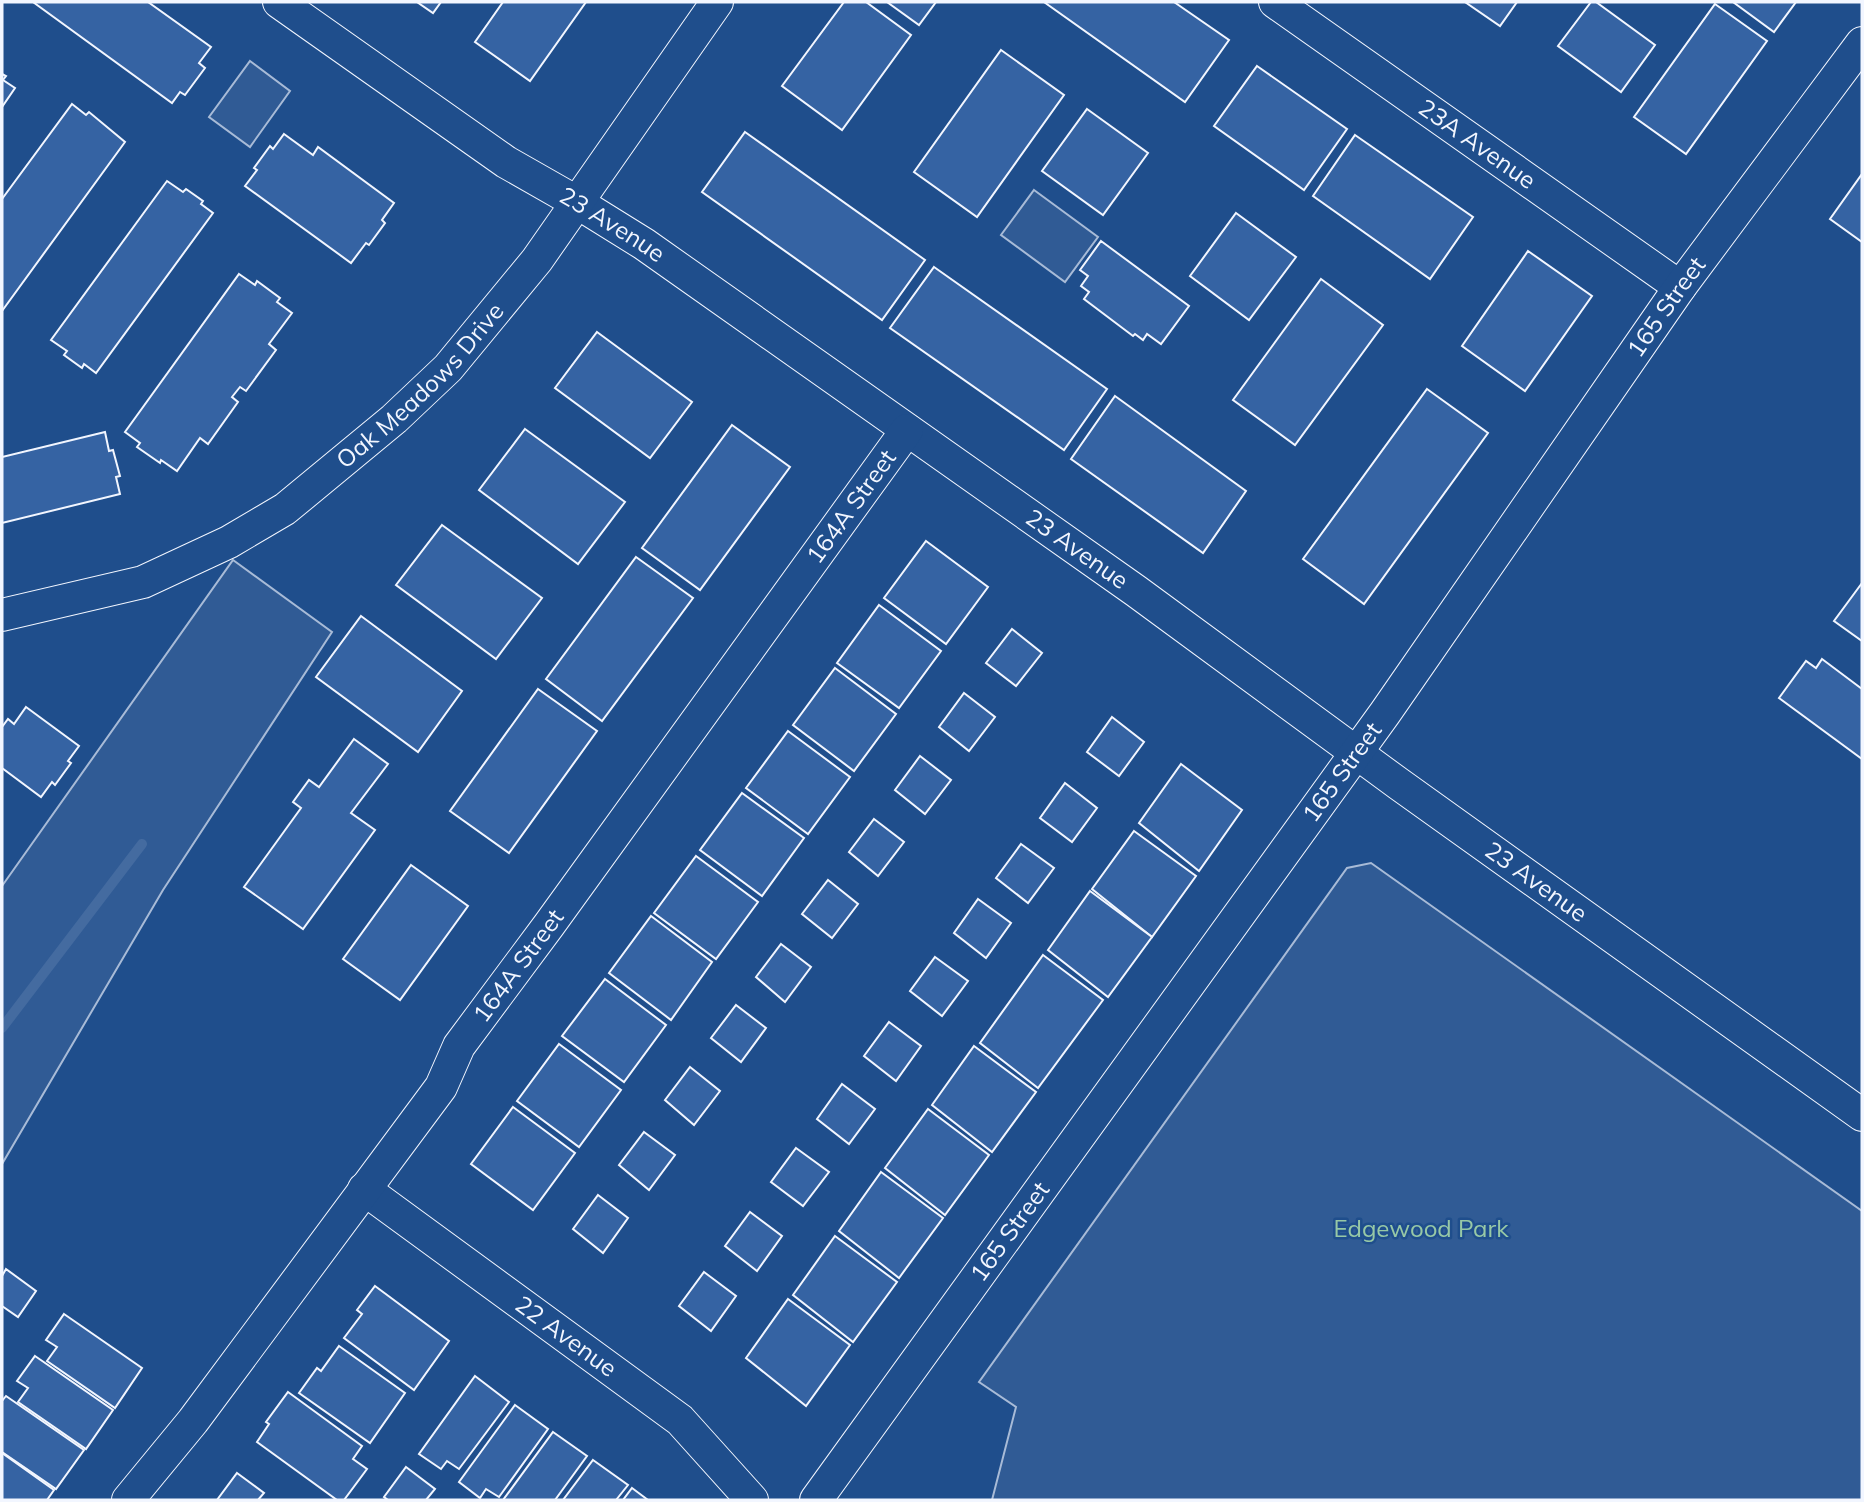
<svg xmlns="http://www.w3.org/2000/svg" width="1864" height="1502" font-family="Mulish,sans-serif">
  <style>
    .built { fill: #305b95; stroke: #a8bbd7; stroke-width: 2 }
    .lines { fill: none; stroke-linecap: round; stroke-linejoin: round }
    .stream { stroke: #446ba0; stroke-width: 10 }
    .building { fill: #3563a3; stroke: #f2f6ff; stroke-width: 2 }
    .street-casing { stroke: #f2f6ff; stroke-width: 34 }
    .street { stroke: #1f4e8c; stroke-width: 32 }
    .labels { text-anchor: middle; stroke-width: 5; stroke-linejoin: round; paint-order: stroke }
    .street-label { font-size: 24px; fill: #f2f6ff; stroke: #1f4e8c }
    .park-label { font-size: 24px; fill: #97c8a6; stroke: #1f4e8c }
  </style>
  <rect width="100%" height="100%" fill="#1f4e8c"/>
  <g class="built">
    <path d="M 250,61 L 290,91 L 250,147 L 209,117 Z"/>
    <path d="M 1034,190 L 1098,237 L 1065,282 L 1001,235 Z"/>
    <path d="M 233,560 L 332,632 L 163,890 L 2,1164 L 2,886 Z"/>
    <path d="M 1371,863 L 1862,1211 L 1862,1500 L 992,1500 L 1016,1407 L 979,1382 L 1347,868 Z"/>
  </g>
  <g class="lines">
    <path class="stream" d="M 2,1028 L 142,844"/>
  </g>
  <g class="building">
    <path d="M 33,2 L 148,2 L 211,47 L 199,63 L 205,68 L 185,95 L 180,92 L 172,103 Z"/>
    <path d="M 417,2 L 441,2 L 433,13 Z"/>
    <path d="M 503,2 L 586,2 L 530,81 L 475,42 Z"/>
    <path d="M 844,2 L 866,2 L 911,35 L 842,130 L 782,86 Z"/>
    <path d="M 887,2 L 936,2 L 919,25 Z"/>
    <path d="M 1044,2 L 1174,2 L 1229,40 L 1185,102 Z"/>
    <path d="M 1465,2 L 1517,2 L 1500,26 Z"/>
    <path d="M 1591,2 L 1596,2 L 1655,45 L 1621,92 L 1558,46 Z"/>
    <path d="M 1733,2 L 1796,2 L 1774,32 Z"/>
    <path d="M 1715,4 L 1767,41 L 1686,154 L 1634,117 Z"/>
    <path d="M 1001,50 L 1064,95 L 977,217 L 914,172 Z"/>
    <path d="M 1257,66 L 1347,129 L 1304,190 L 1214,126 Z"/>
    <path d="M 2,74 L 6,76 L 3,80 L 15,88 L 2,107 Z"/>
    <path d="M 72,104 L 86,115 L 89,112 L 125,142 L 2,311 L 2,199 Z"/>
    <path d="M 1087,109 L 1148,153 L 1103,215 L 1042,171 Z"/>
    <path d="M 745,132 L 925,260 L 882,320 L 702,192 Z"/>
    <path d="M 284,134 L 313,155 L 318,147 L 394,203 L 382,220 L 385,223 L 369,245 L 366,243 L 351,263 L 245,186 L 257,170 L 254,168 L 270,146 L 273,149 Z"/>
    <path d="M 1355,135 L 1473,217 L 1430,279 L 1313,196 Z"/>
    <path d="M 1862,174 L 1862,242 L 1830,219 Z"/>
    <path d="M 167,181 L 183,192 L 186,189 L 203,201 L 201,204 L 213,213 L 96,373 L 84,364 L 82,368 L 64,355 L 67,351 L 51,340 Z"/>
    <path d="M 1236,213 L 1296,257 L 1249,320 L 1190,276 Z"/>
    <path d="M 1101,241 L 1189,306 L 1161,344 L 1147,334 L 1143,340 L 1135,334 L 1133,336 L 1084,299 L 1089,292 L 1081,286 L 1088,276 L 1080,270 Z"/>
    <path d="M 1528,251 L 1592,296 L 1525,391 L 1462,346 Z"/>
    <path d="M 934,267 L 1107,389 L 1064,450 L 890,328 Z"/>
    <path d="M 239,274 L 255,285 L 257,281 L 280,298 L 277,302 L 292,313 L 269,344 L 276,350 L 246,391 L 240,387 L 232,397 L 238,402 L 208,444 L 200,438 L 177,471 L 161,460 L 160,463 L 137,447 L 140,443 L 125,432 Z"/>
    <path d="M 1321,279 L 1383,325 L 1295,445 L 1233,400 Z"/>
    <path d="M 597,332 L 692,402 L 650,458 L 555,388 Z"/>
    <path d="M 1427,389 L 1488,433 L 1364,604 L 1303,559 Z"/>
    <path d="M 1115,396 L 1246,491 L 1203,553 L 1071,459 Z"/>
    <path d="M 732,425 L 790,467 L 700,590 L 642,548 Z"/>
    <path d="M 525,429 L 625,502 L 578,564 L 479,490 Z"/>
    <path d="M 105,432 L 109,451 L 113,450 L 120,476 L 116,477 L 120,494 L 2,523 L 2,457 Z"/>
    <path d="M 442,525 L 542,598 L 496,659 L 396,585 Z"/>
    <path d="M 926,541 L 988,587 L 946,644 L 884,598 Z"/>
    <path d="M 636,557 L 693,598 L 602,721 L 546,679 Z"/>
    <path d="M 1862,583 L 1862,641 L 1834,621 Z"/>
    <path d="M 879,605 L 941,651 L 899,708 L 837,663 Z"/>
    <path d="M 361,616 L 462,691 L 418,752 L 316,677 Z"/>
    <path d="M 1012,629 L 1042,653 L 1016,686 L 986,663 Z"/>
    <path d="M 1822,659 L 1862,689 L 1862,759 L 1779,698 L 1806,661 L 1816,668 Z"/>
    <path d="M 835,668 L 896,714 L 854,771 L 793,725 Z"/>
    <path d="M 538,689 L 597,731 L 509,853 L 450,811 Z"/>
    <path d="M 964,693 L 995,717 L 969,751 L 939,727 Z"/>
    <path d="M 26,707 L 79,746 L 68,761 L 71,763 L 55,785 L 52,782 L 41,797 L 2,768 L 2,727 L 8,719 L 14,724 Z"/>
    <path d="M 1112,717 L 1144,742 L 1119,776 L 1087,752 Z"/>
    <path d="M 788,731 L 850,777 L 808,834 L 746,788 Z"/>
    <path d="M 354,739 L 388,764 L 351,813 L 375,830 L 303,929 L 244,887 L 301,808 L 293,802 L 309,780 L 319,787 Z"/>
    <path d="M 920,756 L 951,780 L 925,814 L 895,790 Z"/>
    <path d="M 1181,764 L 1242,810 L 1199,871 L 1139,823 Z"/>
    <path d="M 1065,783 L 1097,808 L 1072,842 L 1040,818 Z"/>
    <path d="M 742,793 L 804,838 L 762,896 L 700,850 Z"/>
    <path d="M 874,819 L 904,842 L 878,876 L 849,852 Z"/>
    <path d="M 1134,831 L 1196,876 L 1152,937 L 1092,889 Z"/>
    <path d="M 1021,844 L 1054,868 L 1028,903 L 996,878 Z"/>
    <path d="M 696,856 L 758,902 L 716,959 L 654,913 Z"/>
    <path d="M 411,865 L 468,906 L 400,1000 L 343,959 Z"/>
    <path d="M 828,880 L 858,904 L 832,938 L 802,914 Z"/>
    <path d="M 1090,891 L 1152,937 L 1108,997 L 1048,950 Z"/>
    <path d="M 978,899 L 1011,923 L 986,958 L 954,933 Z"/>
    <path d="M 651,916 L 712,962 L 671,1020 L 609,973 Z"/>
    <path d="M 781,944 L 811,967 L 785,1002 L 756,977 Z"/>
    <path d="M 1043,955 L 1103,1000 L 1038,1088 L 980,1043 Z"/>
    <path d="M 935,957 L 968,981 L 942,1016 L 910,991 Z"/>
    <path d="M 605,979 L 666,1025 L 624,1082 L 562,1036 Z"/>
    <path d="M 736,1005 L 766,1028 L 741,1062 L 711,1038 Z"/>
    <path d="M 889,1022 L 921,1046 L 896,1081 L 864,1056 Z"/>
    <path d="M 559,1044 L 621,1090 L 579,1147 L 517,1101 Z"/>
    <path d="M 974,1046 L 1036,1092 L 992,1152 L 932,1105 Z"/>
    <path d="M 690,1067 L 720,1091 L 694,1125 L 665,1100 Z"/>
    <path d="M 842,1084 L 875,1109 L 849,1144 L 817,1119 Z"/>
    <path d="M 513,1107 L 575,1153 L 533,1210 L 471,1164 Z"/>
    <path d="M 928,1109 L 989,1155 L 945,1215 L 885,1168 Z"/>
    <path d="M 644,1132 L 675,1155 L 649,1190 L 619,1165 Z"/>
    <path d="M 796,1148 L 829,1172 L 803,1206 L 771,1182 Z"/>
    <path d="M 881,1172 L 943,1218 L 899,1278 L 839,1231 Z"/>
    <path d="M 598,1195 L 628,1218 L 603,1253 L 573,1229 Z"/>
    <path d="M 750,1212 L 782,1236 L 757,1271 L 725,1246 Z"/>
    <path d="M 835,1236 L 897,1282 L 853,1342 L 793,1295 Z"/>
    <path d="M 6,1269 L 36,1291 L 18,1317 L 2,1306 L 2,1276 Z"/>
    <path d="M 704,1272 L 736,1296 L 711,1331 L 679,1306 Z"/>
    <path d="M 375,1286 L 449,1341 L 414,1390 L 344,1338 L 362,1314 L 357,1310 Z"/>
    <path d="M 788,1299 L 850,1345 L 806,1406 L 746,1358 Z"/>
    <path d="M 64,1314 L 142,1368 L 115,1408 L 47,1361 L 57,1347 L 46,1340 Z"/>
    <path d="M 339,1346 L 405,1393 L 370,1443 L 299,1393 L 317,1368 L 321,1371 Z"/>
    <path d="M 35,1356 L 113,1410 L 86,1449 L 18,1402 L 28,1388 L 17,1381 Z"/>
    <path d="M 475,1376 L 509,1402 L 459,1469 L 447,1461 L 441,1469 L 419,1454 Z"/>
    <path d="M 288,1392 L 362,1446 L 353,1459 L 367,1469 L 344,1500 L 337,1500 L 257,1442 L 269,1424 L 266,1422 Z"/>
    <path d="M 6,1396 L 84,1450 L 56,1489 L 2,1452 L 2,1401 Z"/>
    <path d="M 515,1405 L 548,1429 L 499,1497 L 486,1489 L 480,1498 L 459,1482 Z"/>
    <path d="M 553,1432 L 587,1456 L 555,1500 L 503,1500 Z"/>
    <path d="M 2,1453 L 54,1490 L 47,1500 L 2,1500 Z"/>
    <path d="M 593,1460 L 628,1485 L 616,1500 L 563,1500 Z"/>
    <path d="M 406,1467 L 435,1489 L 426,1500 L 388,1500 L 384,1497 Z"/>
    <path d="M 237,1473 L 264,1493 L 258,1500 L 217,1500 Z"/>
    <path d="M 632,1488 L 648,1500 L 623,1500 Z"/>
  </g>
  <g class="lines">
    <g class="street-casing">
      <g id="street">
        <path id="s1" d="M 279,2 L 506,162 L 578,203 L 644,244 L 1136,591 L 1399,784 L 1862,1115"/>
        <path id="s2" d="M 1275,2 L 1680,287"/>
        <path id="s3" d="M 2,615 L 143,582 L 229,542 L 285,509 L 394,419 L 448,368 L 537,260 L 717,2"/>
        <path id="s4" d="M 364,1189 L 680,1420 L 752,1500"/>
        <path id="s5" d="M 128,1500 L 193,1421 L 441,1087 L 459,1046 L 549,925 L 907,430"/>
        <path id="s6" d="M 816,1500 L 1385,713 L 1680,287 L 1862,43"/>
      </g>
    </g>
    <use href="#street" class="street"/>
  </g>
  <g class="labels">
    <g class="street-label">
      <text dy="8" stroke="none"><textPath href="#s2" startOffset="247">23A Avenue</textPath></text>
      <text dy="8" stroke="none"><textPath href="#s1" startOffset="401">23 Avenue</textPath></text>
      <text dy="8" stroke="none"><textPath href="#s6" startOffset="1465">165 Street</textPath></text>
      <text dy="8" stroke="none"><textPath href="#s3" startOffset="488">Oak Meadows Drive</textPath></text>
      <text dy="8" stroke="none"><textPath href="#s5" startOffset="1230">164A Street</textPath></text>
      <text dy="8" stroke="none"><textPath href="#s1" startOffset="968">23 Avenue</textPath></text>
      <text dy="8" stroke="none"><textPath href="#s6" startOffset="898">165 Street</textPath></text>
      <text dy="8" stroke="none"><textPath href="#s1" startOffset="1535">23 Avenue</textPath></text>
      <text dy="8" stroke="none"><textPath href="#s5" startOffset="663">164A Street</textPath></text>
      <text dy="8" stroke="none"><textPath href="#s6" startOffset="331">165 Street</textPath></text>
      <text dy="8" stroke="none"><textPath href="#s4" startOffset="250">22 Avenue</textPath></text>
    </g>
    <g class="park-label">
      <text x="1421" y="1237">Edgewood Park</text>
    </g>
  </g>
  <rect width="1864" height="1502" fill="none" stroke="#f2f6ff" stroke-width="7"/>
</svg>
